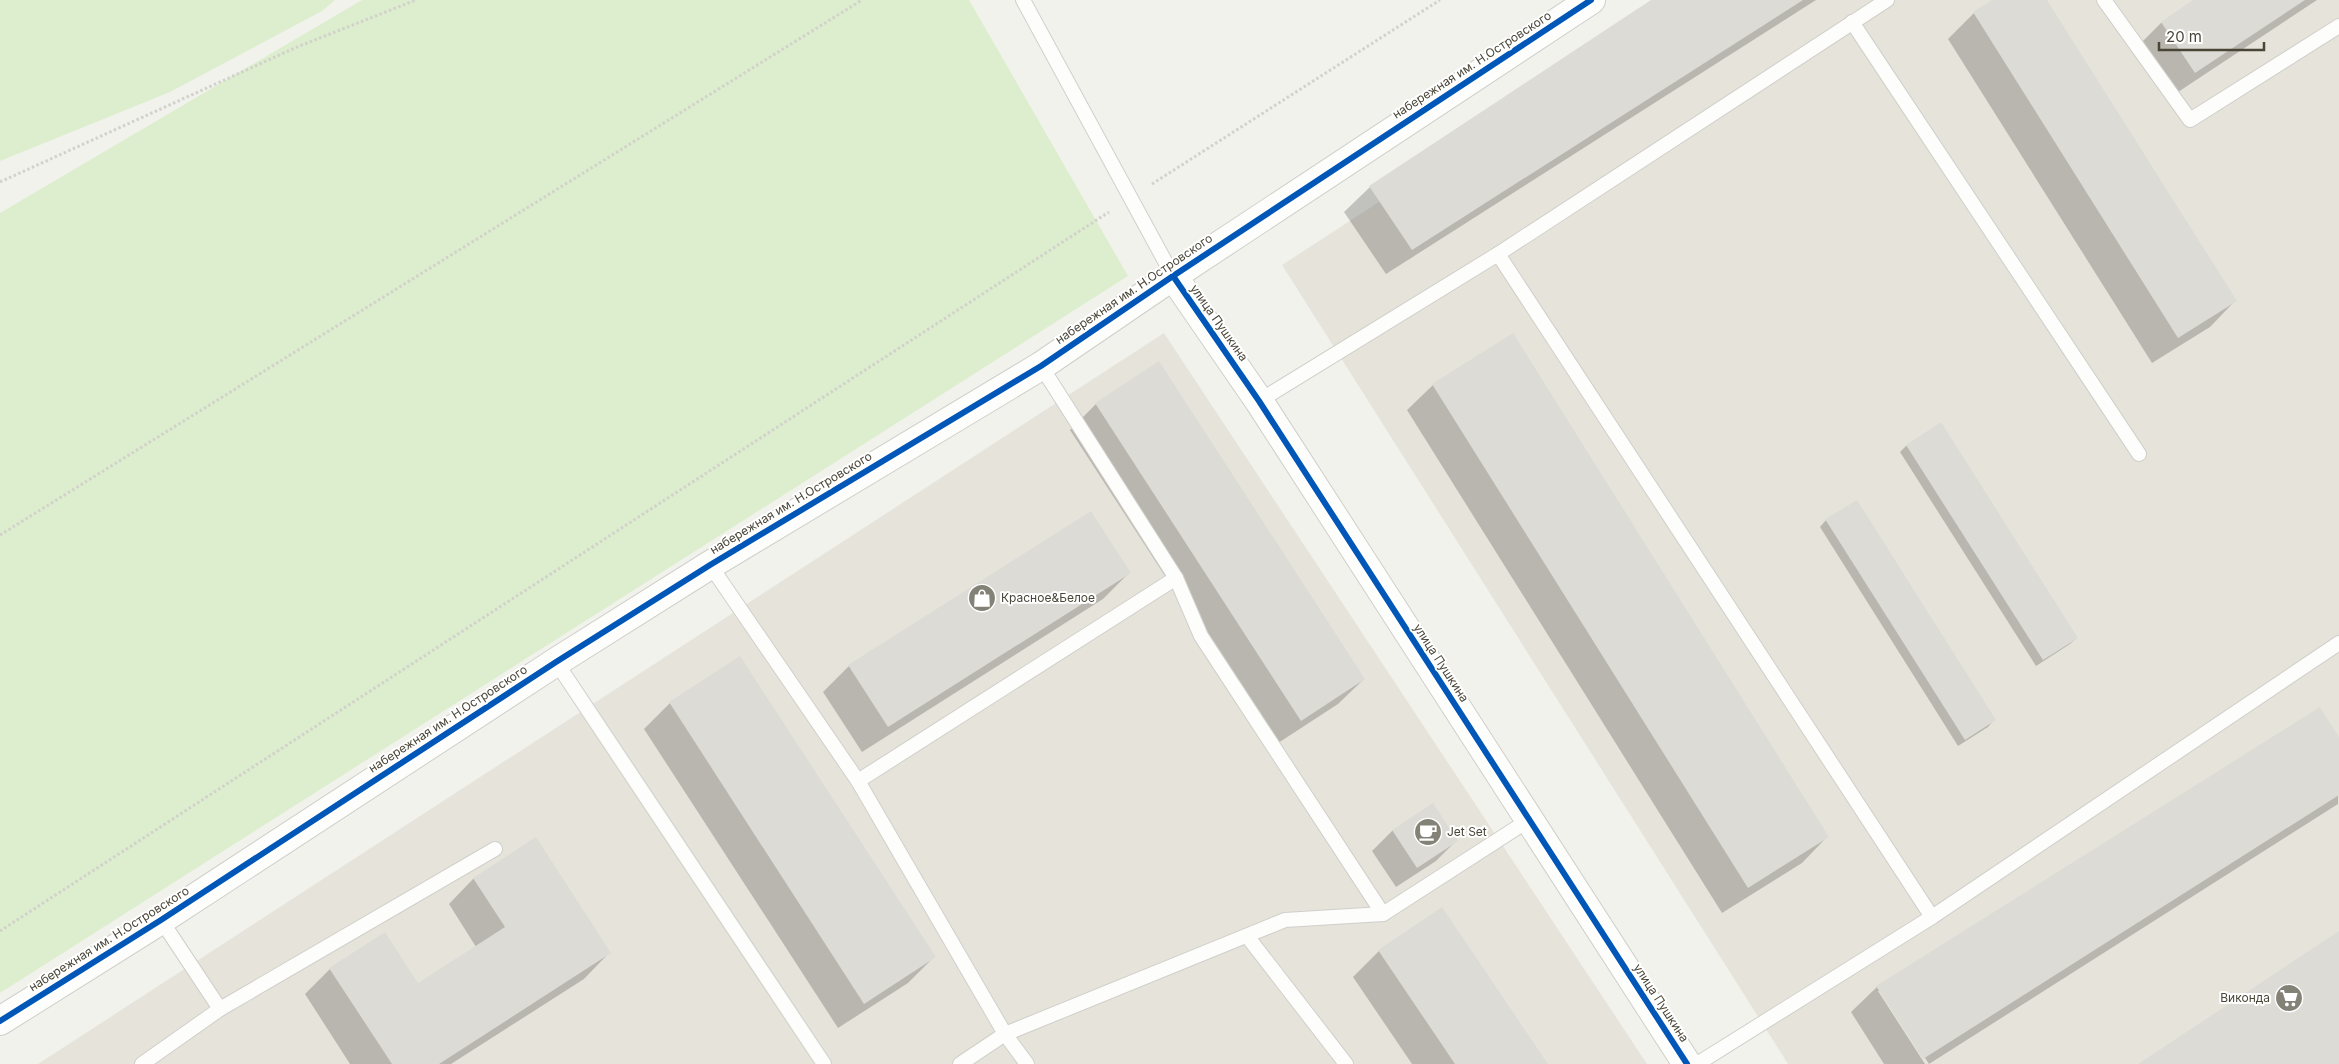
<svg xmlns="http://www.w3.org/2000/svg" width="2339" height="1064" font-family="Inter,sans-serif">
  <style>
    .residential { fill: #e6e4da }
    .green { fill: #dceecd }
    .shadow { fill: #0003 }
    .building { fill: #dcdbd5 }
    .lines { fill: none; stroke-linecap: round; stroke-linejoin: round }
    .service-casing { stroke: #d0cfca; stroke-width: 16 }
    .minor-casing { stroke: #d0cfca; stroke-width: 30 }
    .path { stroke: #d2d1cb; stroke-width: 3; stroke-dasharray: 2.5 2.5; stroke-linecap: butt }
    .service { stroke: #fdfdfc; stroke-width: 14 }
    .minor { stroke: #fdfdfc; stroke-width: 28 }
    .cycleway-casing { stroke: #fff; stroke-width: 9 }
    .cycleway { stroke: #0057b8; stroke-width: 6 }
    .labels { text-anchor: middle; stroke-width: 4; stroke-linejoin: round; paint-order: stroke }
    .street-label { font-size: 12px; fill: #494537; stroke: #fff }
    .poi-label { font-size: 12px; fill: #494537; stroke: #fff; text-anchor: start }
  </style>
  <rect width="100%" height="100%" fill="#f2f2ed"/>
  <g class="residential">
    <path d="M 1690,0 L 2339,0 L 2339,1064 L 1788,1064 L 1282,265 Z"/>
    <path d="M 1164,333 L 1647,1064 L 38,1064 Z"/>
  </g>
  <g class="green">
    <path d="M 0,0 L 335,0 L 322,11 L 170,92 L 0,161 Z"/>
    <path d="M 362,0 L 969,0 L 1128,276 L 0,993 L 0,213 Z"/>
  </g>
  <g class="shadow">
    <path d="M 1653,0 L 1816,0 L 1386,274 L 1344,212 L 1370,187 Z"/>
    <path d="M 1995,0 L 2045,0 L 2235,301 L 2210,327 L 2152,363 L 1948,39 L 1974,13 Z"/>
    <path d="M 2196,0 L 2317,0 L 2169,98 L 2136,48 L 2162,22 Z"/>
    <path d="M 1433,385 L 1827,837 L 1802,863 L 1722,913 L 1407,410 Z"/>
    <path d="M 1096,404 L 1364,679 L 1338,704 L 1275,745 L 1070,430 Z"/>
    <path d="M 1941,424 L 2077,638 L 2070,644 L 2036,666 L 1900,452 L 1906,446 Z"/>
    <path d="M 1826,520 L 1994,720 L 1988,727 L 1958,746 L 1820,527 Z"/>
    <path d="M 1129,573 L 1103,599 L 862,752 L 823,692 L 849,666 Z"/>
    <path d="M 670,703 L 934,957 L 908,983 L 838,1028 L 644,729 Z"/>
    <path d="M 2339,740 L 2338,804 L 1929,1064 L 1881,991 L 1878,991 L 1925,1064 L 1884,1064 L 1851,1012 L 1877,987 Z"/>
    <path d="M 1432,805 L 1456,841 L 1436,861 L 1396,887 L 1372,851 L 1392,831 Z"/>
    <path d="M 474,878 L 609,953 L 584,979 L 451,1064 L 350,1064 L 305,994 L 330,969 L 418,985 L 476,947 L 449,904 Z"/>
    <path d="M 1379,951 L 1546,1064 L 1412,1064 L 1353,977 Z"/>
  </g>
  <g class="building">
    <path d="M 1651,0 L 1803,0 L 1412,250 L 1369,186 Z"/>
    <path d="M 1992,0 L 2047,0 L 2237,301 L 2178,338 L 1973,12 Z"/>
    <path d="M 2193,0 L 2305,0 L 2195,73 L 2161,22 Z"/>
    <path d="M 1513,333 L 1829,837 L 1748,888 L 1432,384 Z"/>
    <path d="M 1159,361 L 1365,679 L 1301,721 L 1095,403 Z"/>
    <path d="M 1941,422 L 2078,638 L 2043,660 L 1906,445 Z"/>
    <path d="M 1857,500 L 1996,720 L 1965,740 L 1825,519 Z"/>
    <path d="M 1091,511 L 1131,573 L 888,727 L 848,665 Z"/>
    <path d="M 740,656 L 936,957 L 864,1004 L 669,702 Z"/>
    <path d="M 2320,707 L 2339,737 L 2339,795 L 1923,1059 L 1876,986 Z"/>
    <path d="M 1433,803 L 1458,841 L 1417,868 L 1392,830 Z"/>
    <path d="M 536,837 L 611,953 L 439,1064 L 392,1064 L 329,968 L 385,932 L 418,983 L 505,927 L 473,878 Z"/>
    <path d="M 1442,907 L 1548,1064 L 1455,1064 L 1378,950 Z"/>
    <path d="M 2339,931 L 2339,1064 L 2138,1064 Z"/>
  </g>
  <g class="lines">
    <g class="service-casing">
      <g id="service">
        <path d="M 1023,0 L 1173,276"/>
        <path d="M 2104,0 L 2190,120 L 2339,26"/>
        <path d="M 1852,22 L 2139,454"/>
        <path d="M 1498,254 L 1932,917"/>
        <path d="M 1041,366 L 1176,578"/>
        <path d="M 1259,401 L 1498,254 L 1887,0"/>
        <path d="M 710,565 L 858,781 L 1005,1034 L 1027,1064"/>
        <path d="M 556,662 L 824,1064"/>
        <path d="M 858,781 L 1176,578 L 1201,636 L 1383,914"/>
        <path d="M 161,920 L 220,1009"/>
        <path d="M 1247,936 L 1346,1064"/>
        <path d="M 142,1064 L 220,1009 L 495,849"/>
        <path d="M 960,1064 L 1005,1034 L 1285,920 L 1383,914 L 1529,820"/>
        <path d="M 1697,1064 L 1932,917 L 2339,643"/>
      </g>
    </g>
    <g class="minor-casing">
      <g id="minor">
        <path d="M 1173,276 L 1259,401 L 1687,1064"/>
        <path d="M 0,1021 L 161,920 L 556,662 L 710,565 L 1041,366 L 1173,276 L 1591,0"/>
      </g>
    </g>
    <g class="path">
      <path d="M 0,182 L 297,47 L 416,0"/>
      <path d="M 1152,184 L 1440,0"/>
      <path d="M 0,535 L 862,0"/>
      <path d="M 0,931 L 1109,212"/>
    </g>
    <use href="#service" class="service"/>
    <use href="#minor" class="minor"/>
    <g class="cycleway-casing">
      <g id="cycleway">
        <path d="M 1173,276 L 1259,401 L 1687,1064"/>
        <path d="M 0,1021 L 161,920 L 556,662 L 710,565 L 1041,366 L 1173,276 L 1591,0"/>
      </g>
    </g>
    <use href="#cycleway" class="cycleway"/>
  </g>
  <defs>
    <g id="shop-disc" transform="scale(1.4375)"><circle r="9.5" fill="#848277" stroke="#fff"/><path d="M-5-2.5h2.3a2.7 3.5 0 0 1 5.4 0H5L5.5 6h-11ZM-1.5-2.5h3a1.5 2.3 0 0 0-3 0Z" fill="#fff"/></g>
    <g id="cafe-disc" transform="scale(1.4375)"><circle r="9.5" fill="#848277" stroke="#fff"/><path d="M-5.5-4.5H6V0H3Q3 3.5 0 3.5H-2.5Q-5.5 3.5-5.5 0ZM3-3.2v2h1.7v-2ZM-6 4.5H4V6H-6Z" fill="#fff"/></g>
    <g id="supermarket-disc" transform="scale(1.4375)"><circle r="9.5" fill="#848277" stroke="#fff"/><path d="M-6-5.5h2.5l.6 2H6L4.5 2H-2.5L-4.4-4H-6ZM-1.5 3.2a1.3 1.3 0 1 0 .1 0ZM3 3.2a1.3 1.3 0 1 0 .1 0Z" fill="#fff"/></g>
  </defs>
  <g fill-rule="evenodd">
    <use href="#shop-disc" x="982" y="598"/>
    <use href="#cafe-disc" x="1428" y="832"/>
    <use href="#supermarket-disc" x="2289" y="998"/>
  </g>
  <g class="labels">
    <g class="street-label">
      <text transform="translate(1472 65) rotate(-33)" y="4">набережная им. Н.Островского</text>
      <text transform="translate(1134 289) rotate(-34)" y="4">набережная им. Н.Островского</text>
      <text transform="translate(1219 323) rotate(55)" y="4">улица Пушкина</text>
      <text transform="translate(791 503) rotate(-31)" y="4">набережная им. Н.Островского</text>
      <text transform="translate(1441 663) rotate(57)" y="4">улица Пушкина</text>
      <text transform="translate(448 719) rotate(-33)" y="4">набережная им. Н.Островского</text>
      <text transform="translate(109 939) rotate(-32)" y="4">набережная им. Н.Островского</text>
      <text transform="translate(1661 1003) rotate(57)" y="4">улица Пушкина</text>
    </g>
    <g class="poi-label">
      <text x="1001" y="602">Красное&amp;Белое</text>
      <text x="1447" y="836">Jet Set</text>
      <text x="2270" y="1002" text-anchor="end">Виконда</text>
    </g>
  </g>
  <path d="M2159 42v8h105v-8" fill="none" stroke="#494537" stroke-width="2.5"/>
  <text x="2166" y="42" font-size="15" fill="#494537" stroke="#ffffff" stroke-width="4" paint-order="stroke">20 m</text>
</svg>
